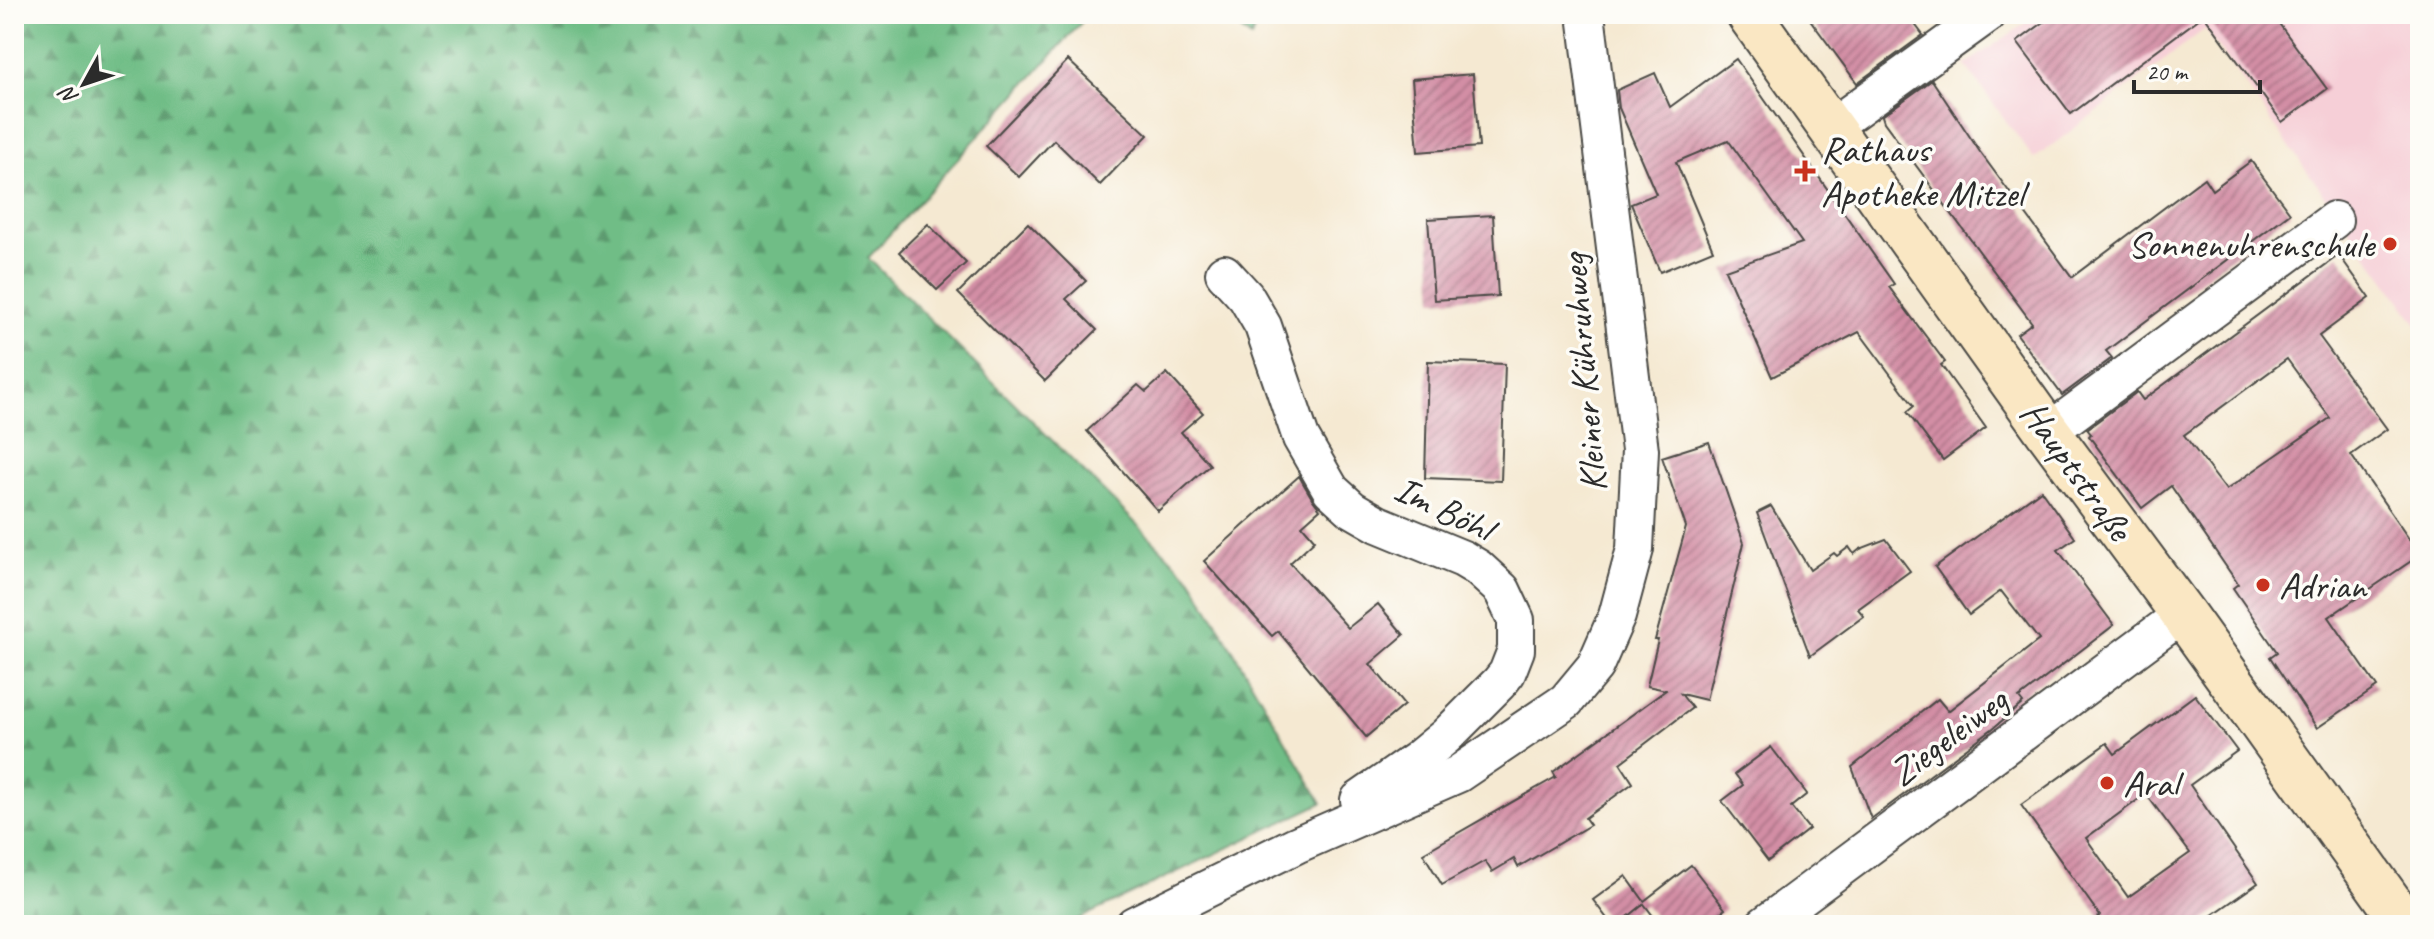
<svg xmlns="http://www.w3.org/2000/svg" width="2434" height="939" font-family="Caveat,sans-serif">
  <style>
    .built { fill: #f6cfd7 }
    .forest { fill: url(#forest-firs); stroke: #4e7458; stroke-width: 2 }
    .building { fill: url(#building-hatch); fill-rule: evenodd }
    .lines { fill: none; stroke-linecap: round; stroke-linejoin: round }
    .street-casing { stroke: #494844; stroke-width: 40 }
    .secondary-casing { stroke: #494844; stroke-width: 48 }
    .street { stroke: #fff; stroke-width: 36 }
    .secondary { stroke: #fae7c3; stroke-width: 44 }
    .poi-dot { fill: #c8321e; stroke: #fdfcf7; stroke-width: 3 }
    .labels { text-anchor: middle; stroke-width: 7; stroke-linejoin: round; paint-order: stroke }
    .poi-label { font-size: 38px; fill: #2b2b2b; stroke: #fdfcf7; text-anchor: start }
    .street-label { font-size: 38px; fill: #2b2b2b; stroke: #fdfcf7 }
  </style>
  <defs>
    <pattern id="forest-firs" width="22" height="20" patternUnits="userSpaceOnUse" patternTransform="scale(2)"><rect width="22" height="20" fill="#70bd86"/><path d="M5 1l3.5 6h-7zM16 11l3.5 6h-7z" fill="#5c9a6e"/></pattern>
    <pattern id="building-hatch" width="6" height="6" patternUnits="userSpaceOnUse" patternTransform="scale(2)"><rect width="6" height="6" fill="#d38ea5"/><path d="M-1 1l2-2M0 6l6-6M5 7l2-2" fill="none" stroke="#ab7487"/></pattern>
  </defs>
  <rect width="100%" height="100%" fill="#fdfcf7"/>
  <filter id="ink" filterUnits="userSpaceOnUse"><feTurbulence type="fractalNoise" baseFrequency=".0125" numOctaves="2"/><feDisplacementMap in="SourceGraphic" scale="16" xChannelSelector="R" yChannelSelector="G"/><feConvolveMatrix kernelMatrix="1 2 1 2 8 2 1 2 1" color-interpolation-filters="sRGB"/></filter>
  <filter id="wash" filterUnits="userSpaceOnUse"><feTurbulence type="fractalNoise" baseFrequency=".006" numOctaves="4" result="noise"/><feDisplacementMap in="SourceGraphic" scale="32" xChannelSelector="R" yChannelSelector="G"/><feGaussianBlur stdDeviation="1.8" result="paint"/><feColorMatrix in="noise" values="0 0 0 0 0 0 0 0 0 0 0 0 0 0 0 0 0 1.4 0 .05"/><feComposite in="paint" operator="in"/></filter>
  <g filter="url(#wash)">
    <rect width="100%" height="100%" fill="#f5e9d2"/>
    <path class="built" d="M 2039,14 L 2420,14 L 2420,328 L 2205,29 L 2034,159 L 1965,65 Z"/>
    <g class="forest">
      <path d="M 14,14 L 1089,14 L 868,258 L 1191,578 L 1322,803 L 1066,925 L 14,925 Z"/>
      <path d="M 1222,14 L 1261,14 L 1251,38 Z"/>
    </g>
    <g id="blocks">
      <g class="building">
        <path d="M 1806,14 L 1907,14 L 1923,35 L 1857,83 Z"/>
        <path d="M 2055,14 L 2272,14 L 2327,89 L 2282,122 L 2204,15 L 2071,114 L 2017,42 Z"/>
        <path d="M 1736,59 L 1894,284 L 1889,287 L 1945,362 L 1941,365 L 1986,428 L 1943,460 L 1907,412 L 1914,406 L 1859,332 L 1772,377 L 1725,270 L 1802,243 L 1728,140 L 1676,162 L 1713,250 L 1660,272 L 1631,204 L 1656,194 L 1619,108 L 1617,90 L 1655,73 L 1670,107 Z"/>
        <path d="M 1068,60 L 1148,135 L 1100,185 L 1054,140 L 1019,177 L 986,146 Z"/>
        <path d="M 1473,74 L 1479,147 L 1418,152 L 1412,79 Z"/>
        <path d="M 1932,80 L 1980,152 L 2072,277 L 2204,178 L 2212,190 L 2251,161 L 2290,213 L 2106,351 L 2112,358 L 2062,395 L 2017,334 L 2032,323 L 1884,122 L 1882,116 Z"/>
        <path d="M 1493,215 L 1498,296 L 1434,300 L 1428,219 Z"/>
        <path d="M 1028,223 L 1086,281 L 1066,299 L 1097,330 L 1045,381 L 958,293 Z"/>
        <path d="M 928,224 L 966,263 L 937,290 L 899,252 Z"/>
        <path d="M 2339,255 L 2370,298 L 2319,336 L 2387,429 L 2351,455 L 2420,555 L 2329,617 L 2377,687 L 2317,728 L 2270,657 L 2277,652 L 2233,588 L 2238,584 L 2171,486 L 2142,508 L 2089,436 L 2091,434 L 2087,429 L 2137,392 L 2143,400 ZM 2287,359 L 2330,418 L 2226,490 L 2184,435 Z"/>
        <path d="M 1428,361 L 1505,364 L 1501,481 L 1425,478 Z"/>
        <path d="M 1167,373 L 1203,413 L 1181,432 L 1210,465 L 1158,511 L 1087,431 L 1138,385 L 1146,392 Z"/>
        <path d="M 1709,442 L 1744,543 L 1706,700 L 1681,694 L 1692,708 L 1620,763 L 1633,783 L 1585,818 L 1590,825 L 1518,867 L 1514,859 L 1492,872 L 1485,861 L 1442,885 L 1423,853 L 1556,777 L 1553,772 L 1666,690 L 1647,686 L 1658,640 L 1655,640 L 1686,527 L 1662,457 Z"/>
        <path d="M 1299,476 L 1313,500 L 1320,509 L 1302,525 L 1315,540 L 1290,563 L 1348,628 L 1378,604 L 1404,635 L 1370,664 L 1404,705 L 1366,737 L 1278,631 L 1272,636 L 1204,561 Z"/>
        <path d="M 2041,490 L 2075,538 L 2058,550 L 2114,625 L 2019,698 L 2023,703 L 1992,729 L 1871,819 L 1852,767 L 1938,699 L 1948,711 L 2039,640 L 2001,591 L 1969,615 L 1935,567 Z"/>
        <path d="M 1771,506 L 1810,570 L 1834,553 L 1837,556 L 1849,547 L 1854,554 L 1860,549 L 1886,539 L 1910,571 L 1858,609 L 1864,616 L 1810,656 L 1757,513 Z"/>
        <path d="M 2195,695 L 2237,751 L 2190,785 L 2258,883 L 2198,925 L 2087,925 L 2100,916 L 2021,805 L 2107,743 L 2115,754 ZM 2146,794 L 2190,853 L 2128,897 L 2086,838 Z"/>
        <path d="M 1771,747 L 1807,794 L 1791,807 L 1809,829 L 1768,861 L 1722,801 L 1743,785 L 1735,774 Z"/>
        <path d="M 1691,865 L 1725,909 L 1704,925 L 1660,925 L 1644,904 L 1618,925 L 1612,925 L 1593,900 L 1626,876 L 1644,901 Z"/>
      </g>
    </g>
  </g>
  <g filter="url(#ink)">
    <use href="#blocks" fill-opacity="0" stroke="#494844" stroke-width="2"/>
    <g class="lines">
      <g class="street-casing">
        <g id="street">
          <path d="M 1830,128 L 1988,14"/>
          <path d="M 1224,273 L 1246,297 L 1263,326 L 1301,438 L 1331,490 L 1352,509 L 1378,524 L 1463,559 L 1478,568 L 1502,590 L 1516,620 L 1516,650 L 1507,673 L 1499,683 L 1446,736 L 1418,759 L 1359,800"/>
          <path d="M 2048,432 L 2334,220"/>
          <path d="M 1134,925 L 1296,845 L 1458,774 L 1566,701 L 1595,666 L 1617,616 L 1635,549 L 1640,450 L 1586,14"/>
          <path d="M 1764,925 L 2183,614"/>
        </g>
      </g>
      <g class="secondary-casing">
        <path id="secondary" d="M 1749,14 L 2048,432 L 2183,614 L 2406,925"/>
      </g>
      <use href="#street" class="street"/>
      <use href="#secondary" class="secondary"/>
    </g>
  </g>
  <g class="poi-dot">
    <path d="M1801 159h8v8h8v8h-8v8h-8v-8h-8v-8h8z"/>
    <circle cx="2390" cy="244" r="8"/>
    <circle cx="2263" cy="585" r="8"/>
    <circle cx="2107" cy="783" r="8"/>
  </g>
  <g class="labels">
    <g class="poi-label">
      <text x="1821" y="162">Rathaus<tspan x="1821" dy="44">Apotheke Mitzel</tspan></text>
      <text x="2374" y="257" text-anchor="end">Sonnenuhrenschule</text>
      <text x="2279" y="598">Adrian</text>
      <text x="2123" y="796">Aral</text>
    </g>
    <g class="street-label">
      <text transform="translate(1583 373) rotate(-95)" y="13">Kleiner Kühruhweg</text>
      <text transform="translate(2077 470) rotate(54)" y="13">Hauptstraße</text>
      <text transform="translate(1444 508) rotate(26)" y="13">Im Böhl</text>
      <text transform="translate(1948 736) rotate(-37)" y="13">Ziegeleiweg</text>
    </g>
  </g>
  <rect width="2434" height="939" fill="none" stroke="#fdfcf7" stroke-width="48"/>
  <g transform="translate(84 84) rotate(230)" stroke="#fdfcf7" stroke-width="6" paint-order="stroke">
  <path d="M0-6L14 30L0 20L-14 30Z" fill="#2b2b2b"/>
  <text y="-12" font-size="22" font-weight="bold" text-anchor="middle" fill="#2b2b2b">N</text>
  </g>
  <path d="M2134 80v12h126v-12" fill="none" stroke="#2b2b2b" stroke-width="4"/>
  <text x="2146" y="80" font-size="24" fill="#2b2b2b" stroke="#fdfcf7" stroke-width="6" paint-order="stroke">20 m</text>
</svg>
